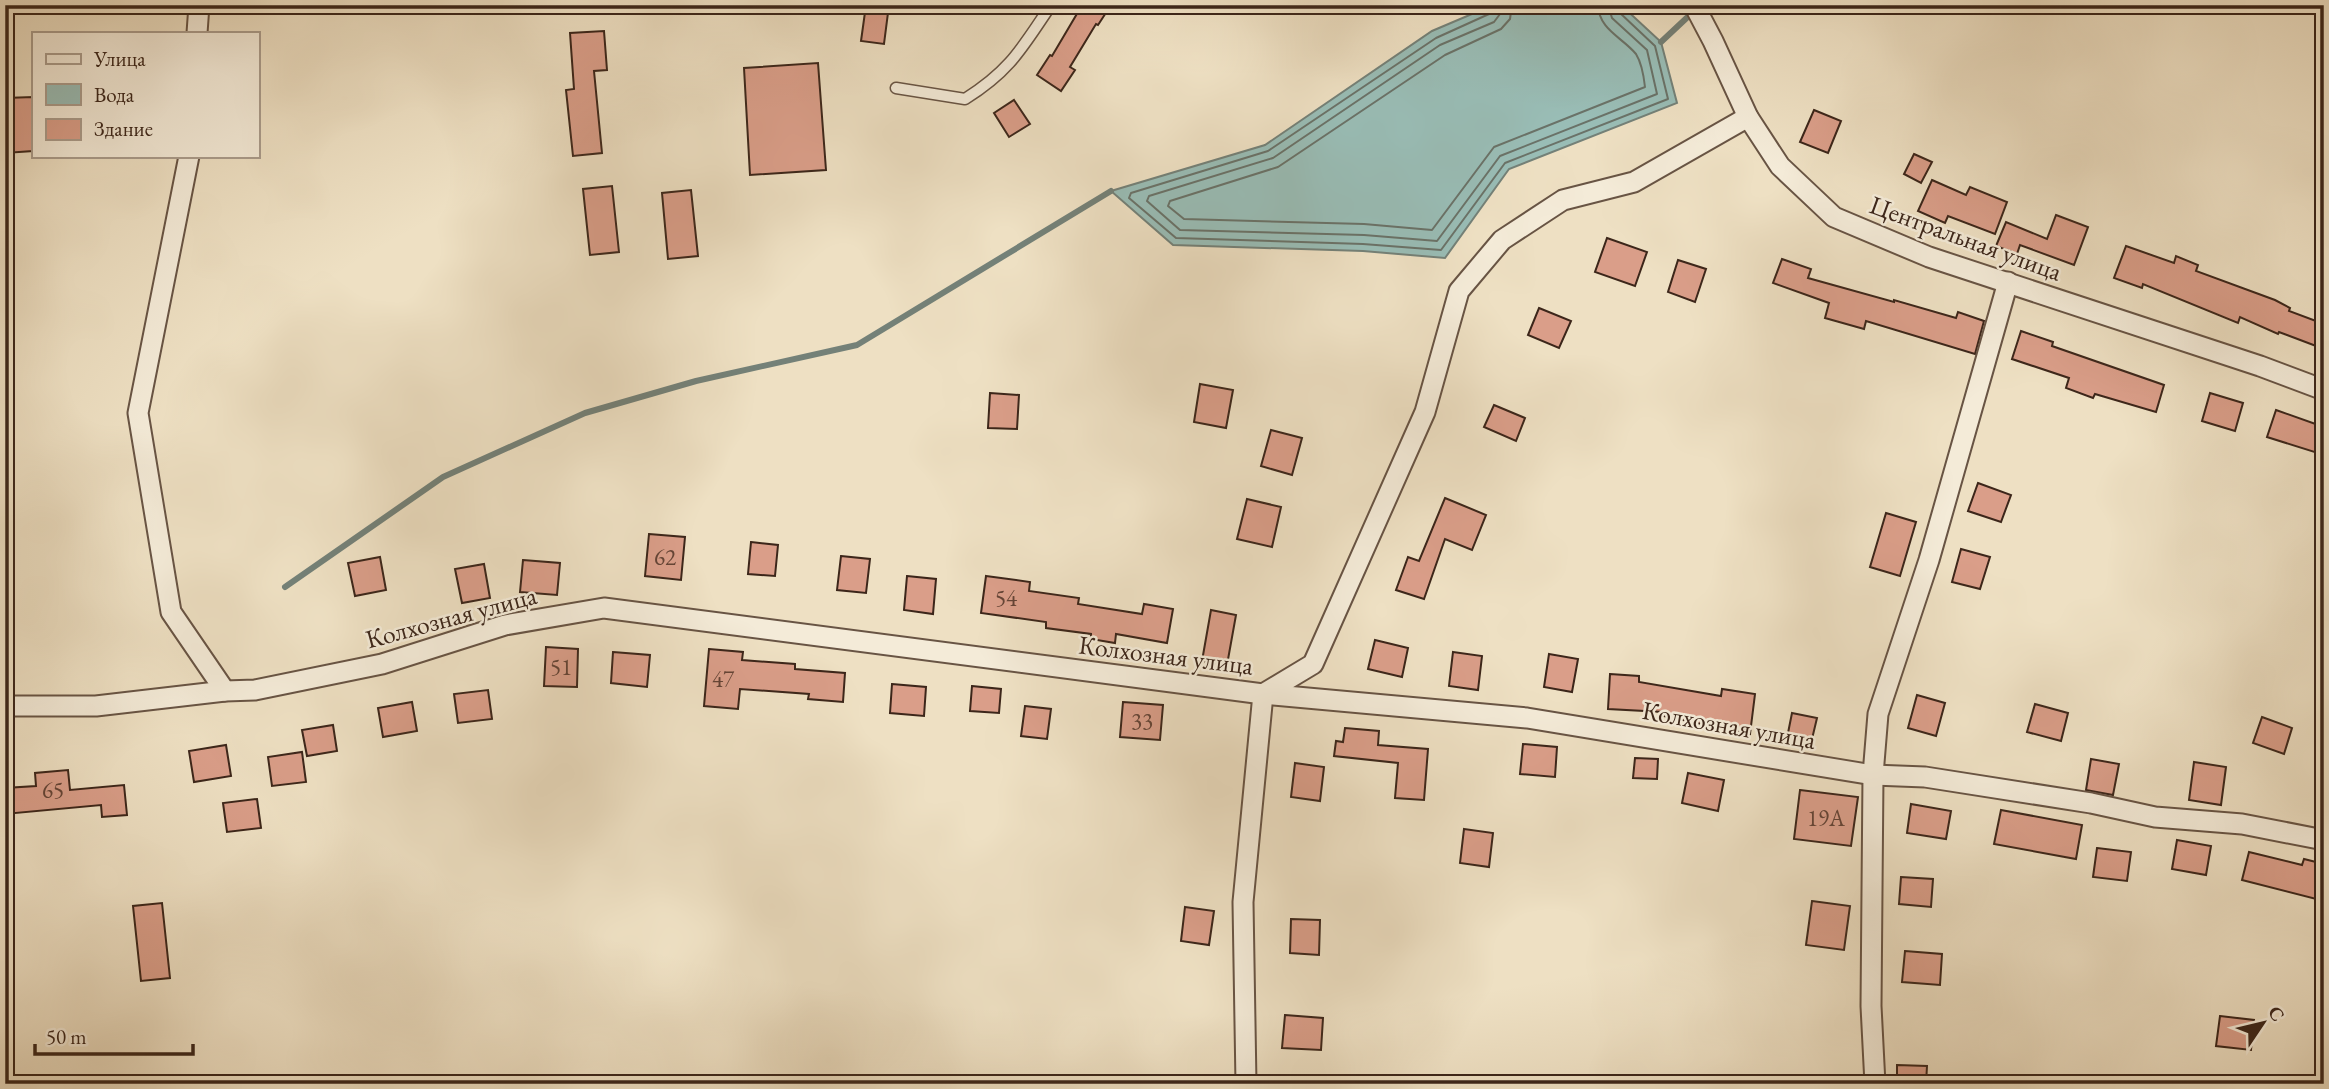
<svg xmlns="http://www.w3.org/2000/svg" width="2329" height="1089" font-family="'EB Garamond',serif">
  <style>
    .water { fill: #99bdb6; stroke: #748178; stroke-width: 2 }
    .lines { fill: none; stroke-linecap: round; stroke-linejoin: round }
    .shore { stroke: #6a7268; stroke-width: 2 }
    .stream { stroke: #748178; stroke-width: 6 }
    .building { fill: #da9e89; stroke: #3c261a; stroke-width: 2 }
    .lane-casing { stroke: #685444; stroke-width: 13 }
    .street-casing { stroke: #685444; stroke-width: 23 }
    .lane { stroke: #f4ebd8; stroke-width: 10 }
    .street { stroke: #f4ebd8; stroke-width: 19 }
    .labels { text-anchor: middle; stroke-width: 5; stroke-linejoin: round; paint-order: stroke }
    .number-label { font-size: 23px; fill: #644436 }
    .street-label { font-size: 26px; fill: #3c261a; stroke: #f4ebd8 }
  </style>
  <rect width="100%" height="100%" fill="#eee0c3"/>
  <filter id="stains"><feTurbulence type="fractalNoise" baseFrequency=".00286" numOctaves="4"/><feColorMatrix values="0 0 0 0 .2 0 0 0 0 .09 0 0 0 0 .02 0 0 0 .5 -.17"/></filter>
  <radialGradient id="worn" r=".72"><stop offset=".6" stop-color="#630" stop-opacity="0"/><stop offset="1" stop-color="#630" stop-opacity=".3"/></radialGradient>
  <path class="water" d="M 1493,5 L 1621,5 L 1661,42 L 1677,103 L 1509,169 L 1445,258 L 1363,251 L 1173,245 L 1111,191 L 1265,145 L 1432,31 Z"/>
  <g class="lines">
    <g class="shore">
      <path d="M 1493,5 L 1489,14 L 1436,38 L 1268,151 L 1131,193 L 1129,198 L 1176,238 L 1363,244 L 1441,250 L 1505,163 L 1668,99 L 1655,46 L 1620,13 L 1617,5"/>
      <path d="M 1502,5 L 1500,14 L 1494,22 L 1440,45 L 1273,158 L 1149,196 L 1147,201 L 1180,230 L 1364,235 L 1437,241 L 1500,156 L 1657,94 L 1647,50 L 1612,18 L 1608,5"/>
      <path d="M 1512,5 L 1510,19 L 1501,29 L 1445,55 L 1278,167 L 1170,201 L 1168,206 L 1184,219 L 1364,224 L 1432,230 L 1494,147 L 1645,87 C 1644,78 1641,62 1636,54 C 1622,37 1599,30 1598,5"/>
    </g>
    <g class="stream">
      <path d="M 1661,42 L 1693,12"/>
      <path d="M 285,587 L 443,477 L 585,413 L 696,381 L 857,345 L 1111,191"/>
    </g>
  </g>
  <g class="building">
    <path d="M 866,5 L 889,5 L 884,44 L 861,41 Z"/>
    <path d="M 1067,5 L 1111,5 L 1098,25 L 1096,24 L 1070,67 L 1075,70 L 1061,91 L 1037,75 L 1050,55 L 1052,56 L 1078,12 Z"/>
    <path d="M 604,31 L 607,70 L 594,71 L 602,153 L 573,156 L 566,90 L 574,89 L 570,33 Z"/>
    <path d="M 818,63 L 826,170 L 750,175 L 744,68 Z"/>
    <path d="M 33,97 L 33,151 L 5,153 L 5,98 Z"/>
    <path d="M 1014,100 L 1030,124 L 1009,137 L 994,113 Z"/>
    <path d="M 1814,110 L 1841,121 L 1828,153 L 1800,142 Z"/>
    <path d="M 1914,154 L 1932,162 L 1921,183 L 1904,174 Z"/>
    <path d="M 1932,180 L 1966,195 L 1970,187 L 2007,202 L 1995,234 L 1948,216 L 1945,223 L 1918,211 Z"/>
    <path d="M 612,186 L 619,252 L 590,255 L 583,189 Z"/>
    <path d="M 691,190 L 698,256 L 668,259 L 662,193 Z"/>
    <path d="M 2056,215 L 2088,227 L 2074,265 L 2020,245 L 2017,254 L 1996,246 L 2006,222 L 2047,239 Z"/>
    <path d="M 1607,238 L 1647,252 L 1635,286 L 1595,272 Z"/>
    <path d="M 2126,246 L 2174,263 L 2176,256 L 2198,265 L 2196,271 L 2275,300 L 2290,308 L 2289,311 L 2324,324 L 2324,349 L 2279,332 L 2278,334 L 2240,317 L 2238,323 L 2143,284 L 2142,288 L 2114,278 Z"/>
    <path d="M 1782,259 L 1811,269 L 1808,278 L 1894,302 L 1894,300 L 1956,318 L 1958,312 L 1984,321 L 1975,354 L 1866,321 L 1864,329 L 1825,318 L 1829,303 L 1773,283 Z"/>
    <path d="M 1678,260 L 1706,269 L 1695,302 L 1668,292 Z"/>
    <path d="M 1539,308 L 1571,321 L 1559,348 L 1528,335 Z"/>
    <path d="M 2021,331 L 2053,342 L 2052,346 L 2164,385 L 2156,412 L 2095,394 L 2093,398 L 2066,388 L 2069,378 L 2012,359 Z"/>
    <path d="M 1200,384 L 1233,390 L 1226,428 L 1194,422 Z"/>
    <path d="M 990,393 L 1019,395 L 1017,429 L 988,428 Z"/>
    <path d="M 2210,393 L 2243,403 L 2235,431 L 2202,421 Z"/>
    <path d="M 1494,405 L 1525,418 L 1516,441 L 1484,427 Z"/>
    <path d="M 2276,410 L 2324,427 L 2324,455 L 2267,437 Z"/>
    <path d="M 1271,430 L 1302,438 L 1292,475 L 1261,466 Z"/>
    <path d="M 1978,483 L 2011,495 L 2001,522 L 1968,511 Z"/>
    <path d="M 1445,498 L 1486,515 L 1472,550 L 1445,539 L 1424,599 L 1396,590 L 1408,557 L 1419,561 Z"/>
    <path d="M 1247,499 L 1281,507 L 1272,547 L 1237,539 Z"/>
    <path d="M 1886,513 L 1916,522 L 1900,576 L 1870,567 Z"/>
    <path d="M 649,534 L 685,537 L 681,580 L 645,576 Z"/>
    <path d="M 751,542 L 778,545 L 775,576 L 748,574 Z"/>
    <path d="M 1961,549 L 1990,557 L 1980,589 L 1952,582 Z"/>
    <path d="M 841,556 L 870,559 L 866,593 L 837,590 Z"/>
    <path d="M 380,557 L 386,590 L 355,596 L 348,563 Z"/>
    <path d="M 523,560 L 560,563 L 557,595 L 520,592 Z"/>
    <path d="M 484,564 L 490,598 L 462,603 L 455,569 Z"/>
    <path d="M 907,576 L 936,579 L 933,614 L 904,610 Z"/>
    <path d="M 986,576 L 1030,582 L 1029,591 L 1079,598 L 1078,604 L 1142,614 L 1144,604 L 1173,609 L 1167,643 L 1116,634 L 1115,643 L 1091,639 L 1091,634 L 1046,628 L 1046,622 L 981,613 Z"/>
    <path d="M 1211,610 L 1236,615 L 1227,665 L 1202,661 Z"/>
    <path d="M 1375,640 L 1408,648 L 1402,677 L 1368,669 Z"/>
    <path d="M 546,647 L 578,649 L 577,687 L 544,686 Z"/>
    <path d="M 709,649 L 743,652 L 742,660 L 795,664 L 795,669 L 845,673 L 843,702 L 808,699 L 809,694 L 740,689 L 738,709 L 704,706 Z"/>
    <path d="M 613,652 L 650,655 L 647,687 L 611,683 Z"/>
    <path d="M 1453,652 L 1482,656 L 1478,690 L 1449,686 Z"/>
    <path d="M 1549,654 L 1578,659 L 1572,692 L 1544,687 Z"/>
    <path d="M 1610,674 L 1639,676 L 1639,682 L 1721,696 L 1722,689 L 1755,694 L 1750,734 L 1663,716 L 1663,712 L 1608,709 Z"/>
    <path d="M 892,684 L 926,687 L 924,716 L 890,713 Z"/>
    <path d="M 972,686 L 1001,689 L 999,713 L 970,711 Z"/>
    <path d="M 488,690 L 492,719 L 458,723 L 454,694 Z"/>
    <path d="M 1917,695 L 1945,703 L 1936,736 L 1908,728 Z"/>
    <path d="M 412,702 L 417,731 L 383,737 L 378,708 Z"/>
    <path d="M 1123,702 L 1163,705 L 1160,740 L 1120,737 Z"/>
    <path d="M 2035,704 L 2068,713 L 2061,741 L 2027,732 Z"/>
    <path d="M 1025,706 L 1051,709 L 1047,739 L 1021,736 Z"/>
    <path d="M 1792,713 L 1817,718 L 1812,739 L 1788,733 Z"/>
    <path d="M 2262,717 L 2292,728 L 2284,754 L 2253,743 Z"/>
    <path d="M 333,725 L 337,751 L 307,756 L 302,730 Z"/>
    <path d="M 1345,728 L 1379,731 L 1378,745 L 1428,749 L 1424,800 L 1395,798 L 1398,763 L 1334,756 L 1336,741 L 1343,742 Z"/>
    <path d="M 1523,744 L 1557,747 L 1555,777 L 1520,774 Z"/>
    <path d="M 226,745 L 231,776 L 194,782 L 189,751 Z"/>
    <path d="M 302,752 L 306,782 L 272,786 L 268,757 Z"/>
    <path d="M 1635,758 L 1658,759 L 1657,779 L 1633,778 Z"/>
    <path d="M 2091,759 L 2119,764 L 2113,795 L 2086,790 Z"/>
    <path d="M 2194,762 L 2226,767 L 2221,805 L 2189,800 Z"/>
    <path d="M 1295,763 L 1324,767 L 1320,801 L 1291,797 Z"/>
    <path d="M 68,770 L 70,790 L 124,785 L 127,815 L 102,817 L 101,805 L 5,814 L 5,788 L 36,786 L 35,773 Z"/>
    <path d="M 1688,773 L 1724,780 L 1718,811 L 1682,803 Z"/>
    <path d="M 1800,790 L 1858,797 L 1851,846 L 1794,839 Z"/>
    <path d="M 257,799 L 261,828 L 227,832 L 223,803 Z"/>
    <path d="M 1911,804 L 1951,811 L 1946,839 L 1907,833 Z"/>
    <path d="M 2001,810 L 2082,825 L 2076,859 L 1994,844 Z"/>
    <path d="M 1464,829 L 1493,833 L 1489,867 L 1460,863 Z"/>
    <path d="M 2177,840 L 2211,846 L 2206,875 L 2172,869 Z"/>
    <path d="M 2097,848 L 2131,852 L 2127,881 L 2093,877 Z"/>
    <path d="M 2249,852 L 2302,865 L 2304,859 L 2324,864 L 2324,901 L 2242,880 Z"/>
    <path d="M 1901,877 L 1933,879 L 1931,907 L 1899,904 Z"/>
    <path d="M 1812,901 L 1850,906 L 1844,950 L 1806,945 Z"/>
    <path d="M 162,903 L 170,978 L 141,981 L 133,906 Z"/>
    <path d="M 1185,907 L 1214,911 L 1209,945 L 1181,941 Z"/>
    <path d="M 1291,919 L 1320,920 L 1319,955 L 1290,953 Z"/>
    <path d="M 1905,951 L 1942,954 L 1940,985 L 1902,982 Z"/>
    <path d="M 1285,1015 L 1323,1018 L 1321,1050 L 1282,1048 Z"/>
    <path d="M 2220,1016 L 2254,1020 L 2251,1050 L 2216,1046 Z"/>
    <path d="M 1897,1065 L 1927,1066 L 1926,1084 L 1897,1084 Z"/>
  </g>
  <g class="lines">
    <g class="lane-casing">
      <path id="lane" d="M 896,88 L 965,99 C 1010,71 1022,48 1051,5"/>
    </g>
    <g class="street-casing">
      <g id="street">
        <path d="M 1694,5 L 1713,41 L 1748,117 L 1780,166 L 1834,217 L 1929,257 L 2260,366 L 2324,390"/>
        <path d="M 197,33 L 199,5"/>
        <path d="M 189,156 L 138,413 L 171,612 L 225,691"/>
        <path d="M 5,706 L 96,706 L 225,691 L 255,690 L 382,664 L 505,625 L 604,608 L 1263,694 L 1527,718 L 1873,775 L 1925,777 L 2091,803 L 2155,817 L 2242,824 L 2324,840"/>
        <path d="M 1246,1084 L 1243,902 L 1263,694 L 1313,664 L 1425,412 L 1459,291 L 1502,240 L 1563,200 L 1634,182 L 1748,117"/>
        <path d="M 1875,1084 L 1871,1006 L 1873,775 L 1878,714 L 1929,560 L 2008,282"/>
      </g>
    </g>
    <use href="#lane" class="lane"/>
    <use href="#street" class="street"/>
  </g>
  <g class="labels">
    <g class="number-label">
      <text x="665" y="565">62</text>
      <text x="1006" y="606">54</text>
      <text x="561" y="675">51</text>
      <text x="723" y="687">47</text>
      <text x="1142" y="729">33</text>
      <text x="53" y="798">65</text>
      <text x="1826" y="826">19А</text>
    </g>
    <g class="street-label">
      <text transform="translate(1966 238) rotate(20)" y="9">Центральная улица</text>
      <text transform="translate(451 617) rotate(-15)" y="9">Колхозная улица</text>
      <text transform="translate(1166 655) rotate(7)" y="9">Колхозная улица</text>
      <text transform="translate(1729 725) rotate(10)" y="9">Колхозная улица</text>
    </g>
  </g>
  <rect width="2329" height="1089" fill="none" stroke="#eee0c3" stroke-width="28"/>
  <rect x="7" y="7" width="2315" height="1075" fill="none" stroke="#3c261a" stroke-width="3.5"/>
  <rect x="14" y="14" width="2301" height="1061" fill="none" stroke="#3c261a" stroke-width="2"/>
  <rect x="32" y="32" width="228" height="126" fill="#f4ebd8" stroke="#aa9c8c" stroke-width="2"/>
  <rect x="46" y="54" width="35" height="10" fill="#f4ebd8" stroke="#aa9c8c" stroke-width="2"/>
  <text x="94" y="66" font-size="21" fill="#3c261a">Улица</text>
  <rect x="46" y="84" width="35" height="21" fill="#99bdb6" stroke="#aa9c8c" stroke-width="2"/>
  <text x="94" y="102" font-size="21" fill="#3c261a">Вода</text>
  <rect x="46" y="119" width="35" height="21" fill="#da9e89" stroke="#aa9c8c" stroke-width="2"/>
  <text x="94" y="136" font-size="21" fill="#3c261a">Здание</text>
  <g transform="translate(2263 1023) rotate(55)" stroke="#f4ebd8" stroke-width="5" paint-order="stroke">
  <path d="M0-5L12 26L0 18L-12 26Z" fill="#3c261a"/>
  <text y="-10" font-size="19" font-weight="bold" text-anchor="middle" fill="#3c261a">С</text>
  </g>
  <path d="M35 1044v10h158v-10" fill="none" stroke="#3c261a" stroke-width="3.5"/>
  <text x="46" y="1044" font-size="21" fill="#3c261a" stroke="#f4ebd8" stroke-width="5" paint-order="stroke">50 m</text>
  <rect width="100%" height="100%" filter="url(#stains)"/>
  <rect width="100%" height="100%" fill="url(#worn)"/>
</svg>
